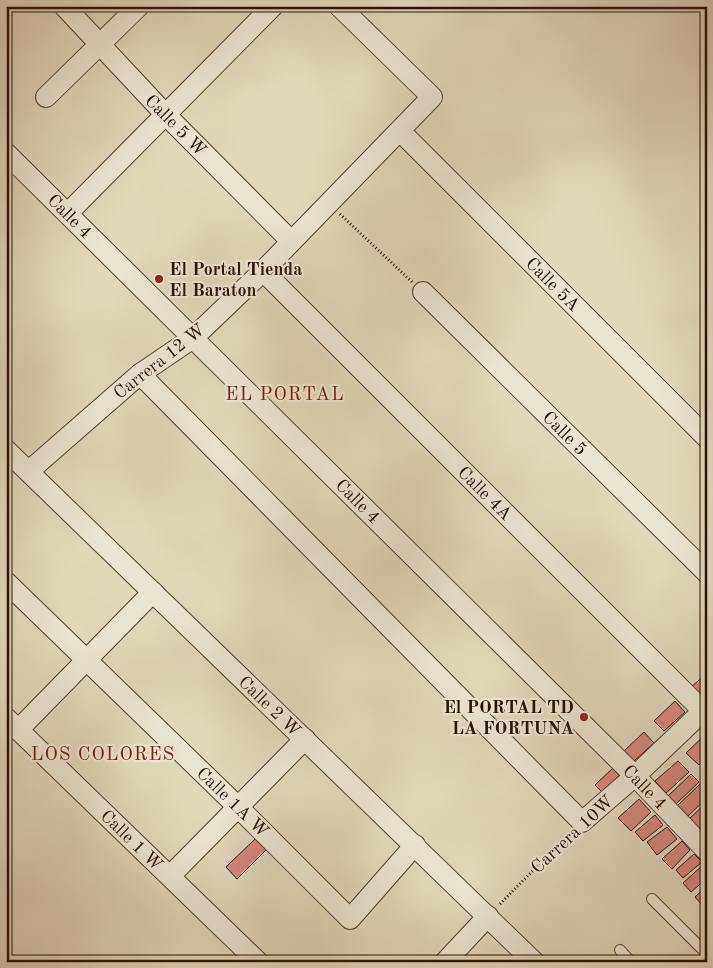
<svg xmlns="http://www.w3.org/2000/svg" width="713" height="968" font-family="'Old Standard TT',serif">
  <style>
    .building { fill: #d4887a; stroke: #281107 }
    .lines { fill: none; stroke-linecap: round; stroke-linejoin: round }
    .lane-casing { stroke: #564234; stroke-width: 12 }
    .street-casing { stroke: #564234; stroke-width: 22 }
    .path { stroke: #281107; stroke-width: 3; stroke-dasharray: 1 2.5; stroke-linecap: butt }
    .lane { stroke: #eae5d3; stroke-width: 10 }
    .street { stroke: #eae5d3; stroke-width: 20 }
    .poi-dot { fill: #8f2418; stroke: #eae5d3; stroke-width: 2 }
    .labels { text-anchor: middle; stroke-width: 4.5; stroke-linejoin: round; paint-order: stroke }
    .street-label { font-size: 18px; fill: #281107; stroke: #eae5d3 }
    .poi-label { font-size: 18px; font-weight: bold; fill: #281107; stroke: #eae5d3; text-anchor: start }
    .neighbourhood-label { font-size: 19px; letter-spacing: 1px; fill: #7a1f14; stroke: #eae5d3 }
  </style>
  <rect width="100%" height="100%" fill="#dfd7bb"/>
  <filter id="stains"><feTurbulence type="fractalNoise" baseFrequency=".004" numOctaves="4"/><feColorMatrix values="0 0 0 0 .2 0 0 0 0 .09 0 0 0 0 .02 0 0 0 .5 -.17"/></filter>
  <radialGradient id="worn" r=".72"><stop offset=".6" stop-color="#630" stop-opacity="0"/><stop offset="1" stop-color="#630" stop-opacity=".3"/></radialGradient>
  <g class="building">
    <path d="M 707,673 L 707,692 L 700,698 L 690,688 Z"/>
    <path d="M 675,701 L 685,712 L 664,731 L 654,721 Z"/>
    <path d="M 644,732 L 654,743 L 633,762 L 623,752 Z"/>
    <path d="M 707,733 L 707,757 L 699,765 L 686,753 Z"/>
    <path d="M 678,761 L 689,772 L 666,793 L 655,781 Z"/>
    <path d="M 614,767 L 621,774 L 602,792 L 595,785 Z"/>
    <path d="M 691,774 L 699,782 L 676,804 L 668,796 Z"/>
    <path d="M 700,784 L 707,790 L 707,798 L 688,816 L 677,806 Z"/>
    <path d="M 639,799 L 651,812 L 631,831 L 618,818 Z"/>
    <path d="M 707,802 L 707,828 L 702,833 L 688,820 Z"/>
    <path d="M 655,815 L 663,825 L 643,841 L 635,832 Z"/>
    <path d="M 667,827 L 677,839 L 657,855 L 647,842 Z"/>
    <path d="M 255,839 L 266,850 L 237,879 L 226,867 Z"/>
    <path d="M 682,841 L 690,850 L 672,869 L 662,859 Z"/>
    <path d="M 694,854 L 702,862 L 683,878 L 676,870 Z"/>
    <path d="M 703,865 L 707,869 L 707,878 L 691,892 L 683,883 Z"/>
    <path d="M 707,886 L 707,903 L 703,906 L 695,897 Z"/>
  </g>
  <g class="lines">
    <g class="lane-casing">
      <g id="lane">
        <path d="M 652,899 L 707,954"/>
        <path d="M 620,950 L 631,962"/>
      </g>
    </g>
    <g class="street-casing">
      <g id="street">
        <path d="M 64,6 L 165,114 L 291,241"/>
        <path d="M 46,97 L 139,6"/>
        <path d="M 400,131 L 707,438"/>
        <path d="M 6,153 L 635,776 L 707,851"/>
        <path d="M 68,213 L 273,6"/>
        <path d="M 263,271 L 707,715"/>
        <path d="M 423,292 L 707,573"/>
        <path d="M 140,374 L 582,822 L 635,776 L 703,711"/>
        <path d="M 6,450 L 534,962"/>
        <path d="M 29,471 L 140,374 L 193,338 L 263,271 L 432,97 L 339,6"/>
        <path d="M 6,582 L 238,807 L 350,919 L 415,845"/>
        <path d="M 6,718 L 258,962"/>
        <path d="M 18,730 L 153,592"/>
        <path d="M 170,876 L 305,739"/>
        <path d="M 445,962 L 488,916"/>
      </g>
    </g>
    <g class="path">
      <path d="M 340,214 L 412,282"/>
      <path d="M 500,904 L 569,834"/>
    </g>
    <use href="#lane" class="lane"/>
    <use href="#street" class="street"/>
  </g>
  <g class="poi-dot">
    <circle cx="159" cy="279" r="5"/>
    <circle cx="584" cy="717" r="5"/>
  </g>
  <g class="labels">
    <g class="street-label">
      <text transform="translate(176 125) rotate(45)" y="6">Calle 5 W</text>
      <text transform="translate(70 216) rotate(45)" y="6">Calle 4</text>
      <text transform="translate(553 284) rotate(45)" y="6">Calle 5A</text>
      <text transform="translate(159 361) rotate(-38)" y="6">Carrera 12 W</text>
      <text transform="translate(565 433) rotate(45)" y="6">Calle 5</text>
      <text transform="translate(485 493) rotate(45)" y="6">Calle 4A</text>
      <text transform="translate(358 501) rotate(45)" y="6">Calle 4</text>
      <text transform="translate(270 706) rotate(44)" y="6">Calle 2 W</text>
      <text transform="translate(645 787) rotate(46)" y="6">Calle 4</text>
      <text transform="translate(233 802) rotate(44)" y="6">Calle 1A W</text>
      <text transform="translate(572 834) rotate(-43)" y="6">Carrera 10W</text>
      <text transform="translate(132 840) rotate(44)" y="6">Calle 1 W</text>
    </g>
    <g class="poi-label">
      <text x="169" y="275">El Portal Tienda<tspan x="169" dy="21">El Baraton</tspan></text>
      <text x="574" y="713" text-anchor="end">El PORTAL TD<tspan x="574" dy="21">LA FORTUNA</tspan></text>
    </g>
    <g class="neighbourhood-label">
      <text x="285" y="400">EL PORTAL</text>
      <text x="103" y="760">LOS COLORES</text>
    </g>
  </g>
  <rect width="713" height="968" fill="none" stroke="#dfd7bb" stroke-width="25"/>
  <rect x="8" y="8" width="698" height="953" fill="none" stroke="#281107" stroke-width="2.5"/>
  <rect x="12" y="12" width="688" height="943" fill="none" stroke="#281107"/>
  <rect width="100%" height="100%" filter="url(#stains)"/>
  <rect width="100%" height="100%" fill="url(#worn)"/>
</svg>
